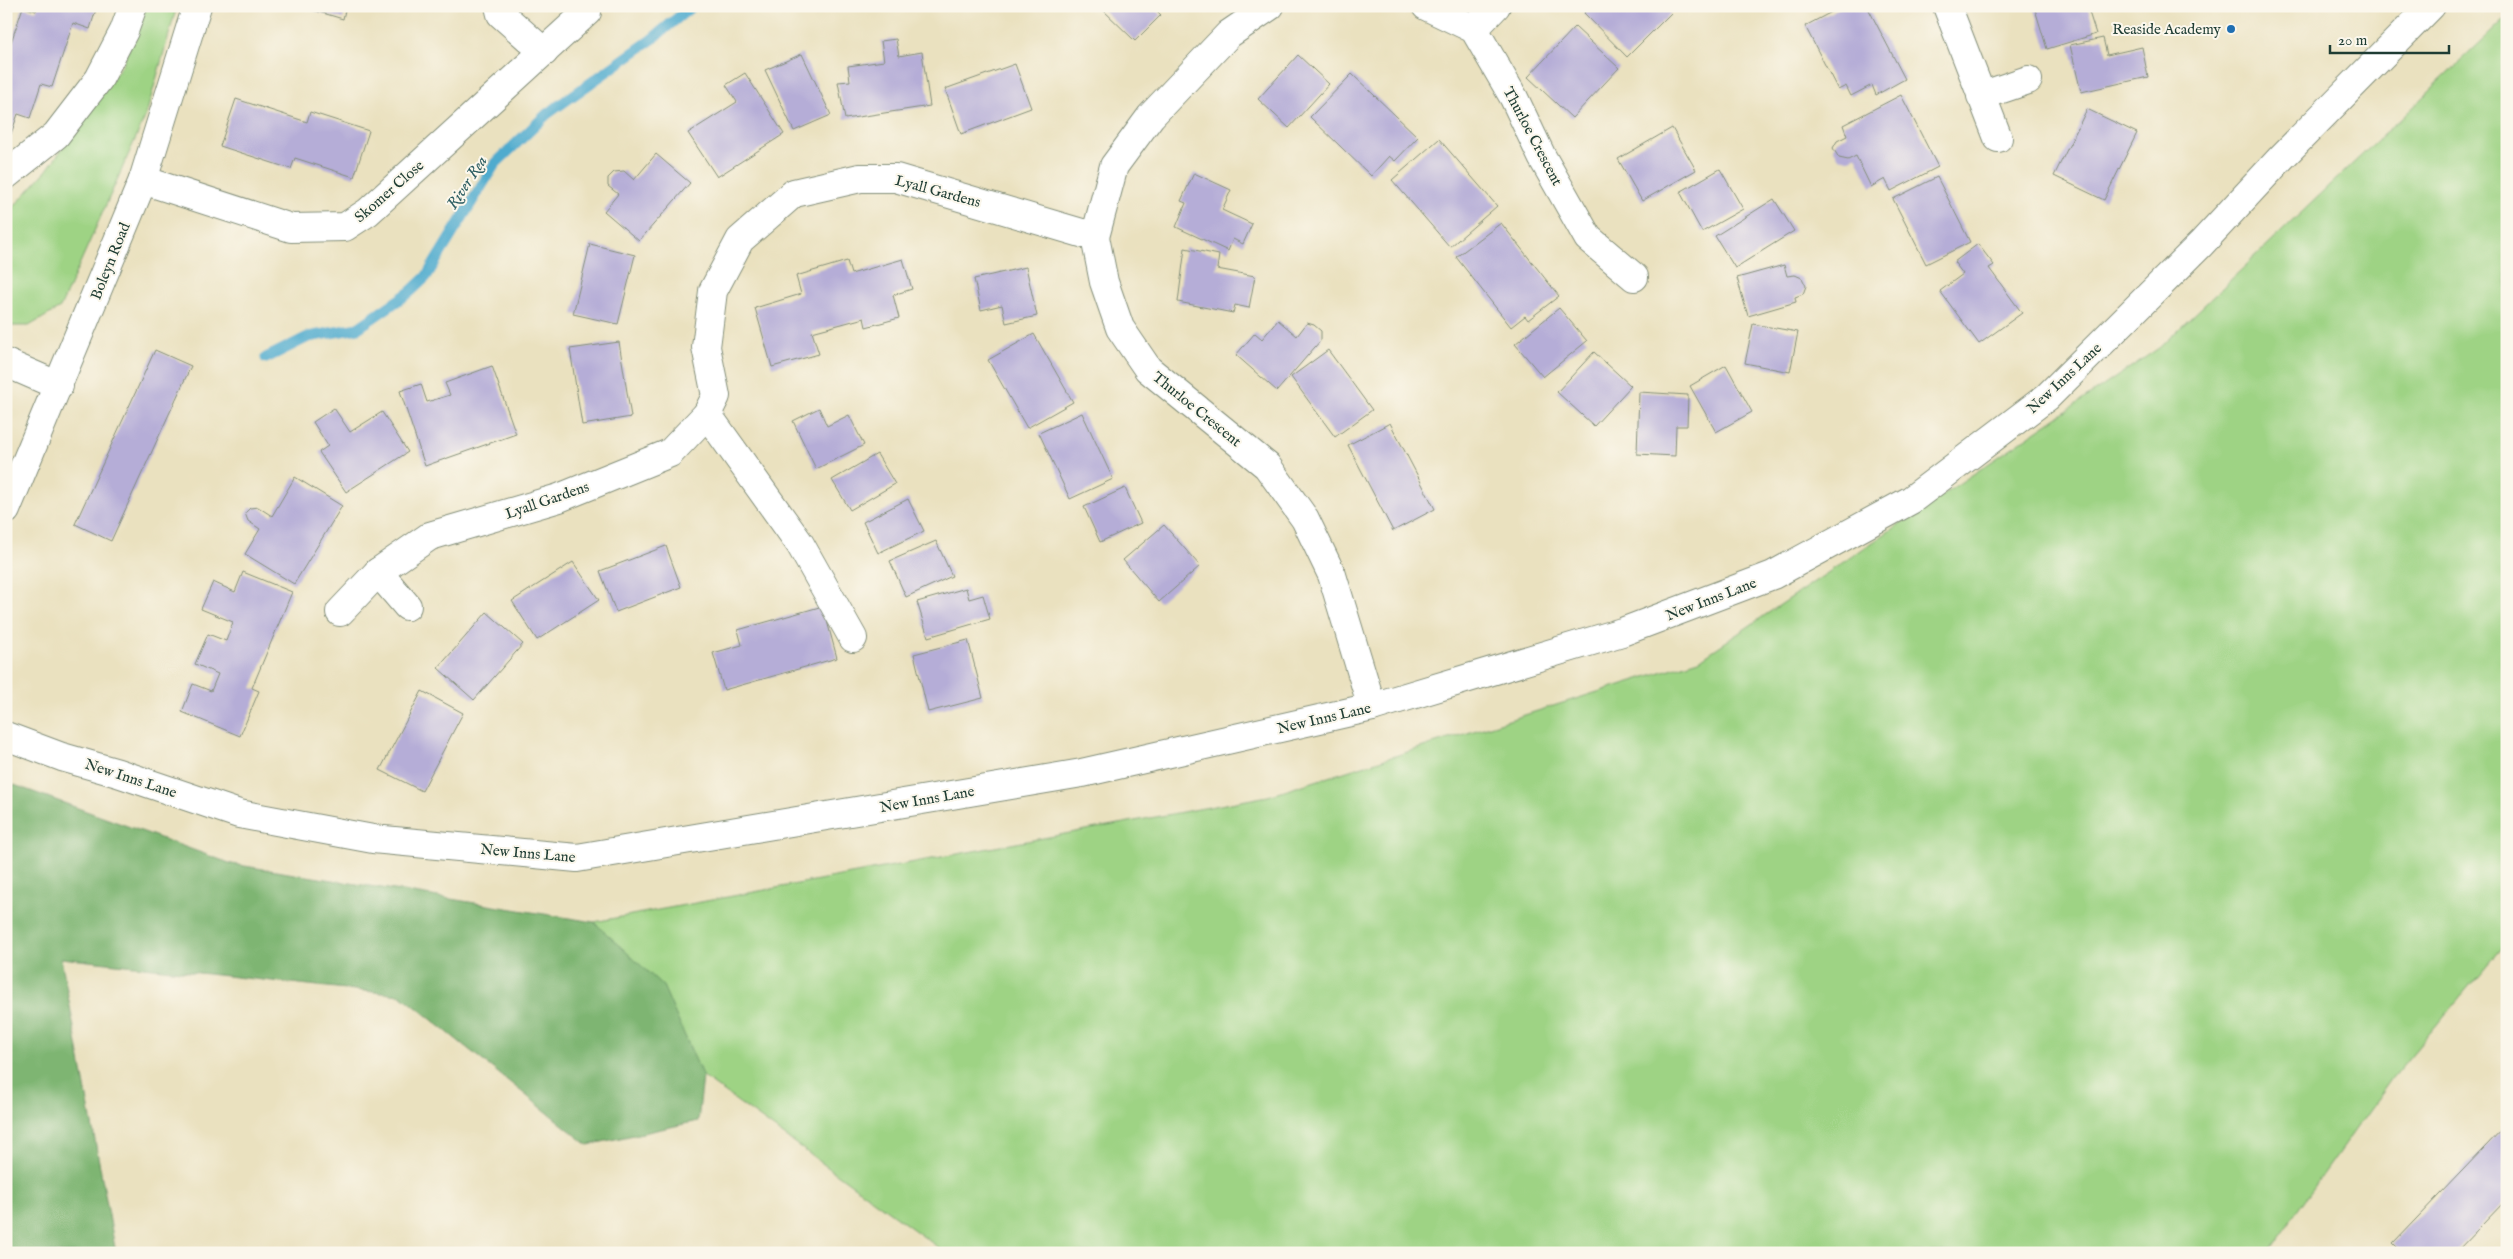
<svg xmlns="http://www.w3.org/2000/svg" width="2513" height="1259" font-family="'IM FELL English',serif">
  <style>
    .green { fill: #9ed384; stroke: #5e885c }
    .forest { fill: #7eb572; stroke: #4e7953 }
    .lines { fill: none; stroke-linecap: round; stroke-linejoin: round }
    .stream { stroke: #50abce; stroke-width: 11 }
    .building { fill: #b5add7 }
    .minor-casing { stroke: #848f7a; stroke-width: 30 }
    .minor { stroke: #fff; stroke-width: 28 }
    .poi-dot { fill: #1f6fb2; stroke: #fbf7ec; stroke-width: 2 }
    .labels { text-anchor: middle; stroke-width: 4; stroke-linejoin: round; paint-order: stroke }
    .poi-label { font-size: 15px; fill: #1f3d34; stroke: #fbf7ec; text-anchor: end }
    .street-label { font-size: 15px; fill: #1f3d34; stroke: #fbf7ec }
    .water-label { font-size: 16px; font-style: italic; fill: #2e5e62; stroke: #fbf7ec }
  </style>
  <rect width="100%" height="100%" fill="#fbf7ec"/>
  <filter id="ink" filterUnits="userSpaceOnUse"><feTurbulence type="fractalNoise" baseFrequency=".02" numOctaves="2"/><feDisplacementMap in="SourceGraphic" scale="10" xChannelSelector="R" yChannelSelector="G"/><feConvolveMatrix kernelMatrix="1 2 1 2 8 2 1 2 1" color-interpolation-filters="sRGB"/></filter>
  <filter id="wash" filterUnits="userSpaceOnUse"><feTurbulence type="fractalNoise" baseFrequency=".0096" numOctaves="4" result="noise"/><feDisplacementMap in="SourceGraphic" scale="20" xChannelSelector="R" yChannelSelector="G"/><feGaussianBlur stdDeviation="1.12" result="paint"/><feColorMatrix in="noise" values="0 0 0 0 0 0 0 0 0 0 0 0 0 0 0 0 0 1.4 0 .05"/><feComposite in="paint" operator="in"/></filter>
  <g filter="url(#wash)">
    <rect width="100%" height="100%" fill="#eae1bf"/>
    <g class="green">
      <path d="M 147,6 L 177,6 L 146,115 L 60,308 L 29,326 L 6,326 L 6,215 L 47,170 L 122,65 Z"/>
      <path d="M 2507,17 L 2507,941 L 2392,1078 L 2267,1253 L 946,1253 L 589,994 L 594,922 L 1268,796 L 1699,660 L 2159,348 Z"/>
    </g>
    <path class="forest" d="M 6,782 L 232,864 L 594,922 L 663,986 L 703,1077 L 698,1121 L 588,1145 L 401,995 L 61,958 L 116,1253 L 6,1253 Z"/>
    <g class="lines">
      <path class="stream" d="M 266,358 L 308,337 L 358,328 L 410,292 L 426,277 L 495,164 L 547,114 L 651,40 L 692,6"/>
    </g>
    <g id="blocks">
      <g class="building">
        <path d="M 38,6 L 97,6 L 90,29 L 73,23 L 52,87 L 41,84 L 30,118 L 18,114 L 6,148 L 6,57 L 23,7 L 36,11 Z"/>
        <path d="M 299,6 L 346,6 L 343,19 Z"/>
        <path d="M 1099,6 L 1152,6 L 1161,15 L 1135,41 Z"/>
        <path d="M 1591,6 L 1678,6 L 1627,57 L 1584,13 Z"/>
        <path d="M 1843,6 L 1867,6 L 1905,79 L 1876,95 L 1872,85 L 1851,96 L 1846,86 L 1838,90 L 1805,26 Z"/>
        <path d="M 2034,6 L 2087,6 L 2096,34 L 2047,49 Z"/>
        <path d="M 1575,27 L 1619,68 L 1572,118 L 1528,77 Z"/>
        <path d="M 2103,38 L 2107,55 L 2142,47 L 2148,77 L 2081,92 L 2070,45 Z"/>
        <path d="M 896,39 L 899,56 L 922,52 L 930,106 L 845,119 L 838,82 L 850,81 L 848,66 L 884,61 L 881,41 Z"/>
        <path d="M 802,54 L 831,115 L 794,131 L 765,70 Z"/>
        <path d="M 1298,55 L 1329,84 L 1289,128 L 1258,99 Z"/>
        <path d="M 1015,64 L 1031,108 L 961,134 L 945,89 Z"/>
        <path d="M 745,73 L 784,134 L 717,177 L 688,133 L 737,102 L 726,85 Z"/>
        <path d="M 1352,74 L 1418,137 L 1395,161 L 1389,156 L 1371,176 L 1310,117 Z"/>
        <path d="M 1901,95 L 1938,167 L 1891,191 L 1885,179 L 1871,187 L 1856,156 L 1848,160 L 1839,158 L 1833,148 L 1837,141 L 1847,136 L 1843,125 Z"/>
        <path d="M 236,99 L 307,122 L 310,112 L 369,131 L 354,177 L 295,158 L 291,169 L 220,146 Z"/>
        <path d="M 2087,109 L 2137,133 L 2104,200 L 2054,176 Z"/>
        <path d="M 1672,128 L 1696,170 L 1642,201 L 1618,159 Z"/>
        <path d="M 1439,139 L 1497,206 L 1450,247 L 1392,180 Z"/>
        <path d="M 656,154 L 690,183 L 639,241 L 604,211 L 618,194 L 608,186 L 608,178 L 614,172 L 624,171 L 634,180 Z"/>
        <path d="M 1720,169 L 1743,209 L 1702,232 L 1680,192 Z"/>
        <path d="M 1194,173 L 1231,190 L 1222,210 L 1252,224 L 1243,244 L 1233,239 L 1228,251 L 1176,227 L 1186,203 L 1181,201 Z"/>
        <path d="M 1937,177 L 1970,242 L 1926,264 L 1893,199 Z"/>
        <path d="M 1774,199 L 1794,231 L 1735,268 L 1715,236 Z"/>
        <path d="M 1501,223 L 1559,296 L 1528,320 L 1525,316 L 1511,327 L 1456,257 Z"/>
        <path d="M 590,244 L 635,255 L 618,324 L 573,314 Z"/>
        <path d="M 1978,244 L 1994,265 L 1989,268 L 2022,313 L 1979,344 L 1940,291 L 1963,274 L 1954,262 Z"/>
        <path d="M 1185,248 L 1219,255 L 1217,269 L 1255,276 L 1249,308 L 1235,305 L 1233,313 L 1178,302 Z"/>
        <path d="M 903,259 L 912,289 L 893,295 L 899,318 L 866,327 L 864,318 L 812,332 L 819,354 L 772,367 L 755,308 L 801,294 L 796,276 L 847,261 L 851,274 Z"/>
        <path d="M 1784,265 L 1787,276 L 1795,275 L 1802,278 L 1806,286 L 1803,294 L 1795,297 L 1796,302 L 1748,316 L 1737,278 Z"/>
        <path d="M 1026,267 L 1037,316 L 1006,323 L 1002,305 L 981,310 L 974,279 Z"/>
        <path d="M 1559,308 L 1587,341 L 1543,377 L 1515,344 Z"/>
        <path d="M 1278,320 L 1297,336 L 1307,323 L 1314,325 L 1321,331 L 1321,340 L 1277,391 L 1236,355 L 1255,333 L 1262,339 Z"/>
        <path d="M 1753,324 L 1798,332 L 1790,372 L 1745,363 Z"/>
        <path d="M 1034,334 L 1073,402 L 1027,428 L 988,360 Z"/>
        <path d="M 619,342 L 631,417 L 582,425 L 570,349 Z"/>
        <path d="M 155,350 L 191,366 L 111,541 L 75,524 Z"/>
        <path d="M 1328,350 L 1372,410 L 1335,437 L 1291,377 Z"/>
        <path d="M 1594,352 L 1631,386 L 1594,426 L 1557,392 Z"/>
        <path d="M 1726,365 L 1752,412 L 1716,432 L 1690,386 Z"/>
        <path d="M 492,366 L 516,434 L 425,466 L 400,391 L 421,384 L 427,402 L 450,395 L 445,383 Z"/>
        <path d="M 1639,392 L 1688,395 L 1687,426 L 1676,426 L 1675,456 L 1637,454 Z"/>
        <path d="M 334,408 L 350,432 L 382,412 L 408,452 L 346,492 L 319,452 L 328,446 L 313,422 Z"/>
        <path d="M 819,408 L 827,426 L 849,415 L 864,445 L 816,469 L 793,421 Z"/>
        <path d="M 1082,413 L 1113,479 L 1070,499 L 1039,433 Z"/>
        <path d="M 1390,423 L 1435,509 L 1393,531 L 1348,445 Z"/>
        <path d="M 877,454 L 895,484 L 850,510 L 832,480 Z"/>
        <path d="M 295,477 L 342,506 L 294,584 L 245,554 L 260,529 L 248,521 L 245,513 L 250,508 L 258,507 L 272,516 Z"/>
        <path d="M 1125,488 L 1141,523 L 1100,542 L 1084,507 Z"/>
        <path d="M 908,499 L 924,531 L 878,553 L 863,522 Z"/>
        <path d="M 1164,525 L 1200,566 L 1159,602 L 1123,560 Z"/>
        <path d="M 936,541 L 952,576 L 906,597 L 890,561 Z"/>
        <path d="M 666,546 L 681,587 L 616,612 L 600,571 Z"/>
        <path d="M 573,562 L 599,600 L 537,640 L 512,601 Z"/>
        <path d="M 243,572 L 292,592 L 252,688 L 259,691 L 240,736 L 182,712 L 193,684 L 211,691 L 218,674 L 195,664 L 208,634 L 226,641 L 233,622 L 201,609 L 213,582 L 235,592 Z"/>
        <path d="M 966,588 L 969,599 L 983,595 L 990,619 L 928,637 L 917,602 Z"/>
        <path d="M 823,606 L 837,658 L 724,690 L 713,653 L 742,645 L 738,630 Z"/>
        <path d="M 487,612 L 523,644 L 474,700 L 438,668 Z"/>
        <path d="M 968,640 L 983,698 L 928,712 L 914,654 Z"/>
        <path d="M 422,691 L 463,713 L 422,791 L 380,770 Z"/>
        <path d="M 2507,1124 L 2507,1199 L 2455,1253 L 2403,1253 L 2393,1243 Z"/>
      </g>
    </g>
  </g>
  <g filter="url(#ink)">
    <use href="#blocks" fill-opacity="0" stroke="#848f7a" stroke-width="1"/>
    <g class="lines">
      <g class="minor-casing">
        <g id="minor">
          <path d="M 499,6 L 501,14 L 544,52"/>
          <path d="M 1270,6 L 1229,34 L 1151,116 L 1114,166 L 1095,237 L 1104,282 L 1120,328 L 1148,369 L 1267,466 L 1305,519 L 1332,575 L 1372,707"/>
          <path d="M 1426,6 L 1474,29 L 1514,98 L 1542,157 L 1588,238 L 1634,277"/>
          <path d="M 1947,6 L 1998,138"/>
          <path d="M 1474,29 L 1496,6"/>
          <path d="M 1981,96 L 2028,80"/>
          <path d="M 6,175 L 56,135 L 99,79 L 124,31 L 133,6"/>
          <path d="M 143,180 L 291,228 L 345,227 L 368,212 L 587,12"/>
          <path d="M 6,363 L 59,386"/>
          <path d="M 707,414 L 800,544 L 853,638"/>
          <path d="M 6,510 L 143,180 L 197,6"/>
          <path d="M 378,572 L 407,606"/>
          <path d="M 340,612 L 378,572 L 430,536 L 559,498 L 670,453 L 707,414 L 716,396 L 706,347 L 713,291 L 740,240 L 794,193 L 860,178 L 896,178 L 1095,237"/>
          <path d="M 6,736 L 62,757 L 118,773 L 239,814 L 373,839 L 577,858 L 1082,773 L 1372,707 L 1622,632 L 1773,575 L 1911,500 L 2047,397 L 2201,244 L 2281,158 L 2431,6"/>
        </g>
      </g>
      <use href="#minor" class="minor"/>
    </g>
  </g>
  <circle class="poi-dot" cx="2231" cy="29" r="5"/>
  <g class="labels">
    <g class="poi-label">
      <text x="2221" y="34">Reaside Academy</text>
    </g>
    <g class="street-label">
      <text transform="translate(1533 136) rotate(62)" y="5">Thurloe Crescent</text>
      <text transform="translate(389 191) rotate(-41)" y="5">Skomer Close</text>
      <text transform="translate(938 191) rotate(15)" y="5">Lyall Gardens</text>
      <text transform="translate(110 261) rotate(-68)" y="5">Boleyn Road</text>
      <text transform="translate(2064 378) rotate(-43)" y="5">New Inns Lane</text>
      <text transform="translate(1197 409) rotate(39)" y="5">Thurloe Crescent</text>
      <text transform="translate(547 500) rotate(-19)" y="5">Lyall Gardens</text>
      <text transform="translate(1711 599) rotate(-21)" y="5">New Inns Lane</text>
      <text transform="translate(1324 718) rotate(-13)" y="5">New Inns Lane</text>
      <text transform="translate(131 778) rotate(18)" y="5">New Inns Lane</text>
      <text transform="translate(927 799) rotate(-10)" y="5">New Inns Lane</text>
      <text transform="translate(528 853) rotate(5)" y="5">New Inns Lane</text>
    </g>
    <g class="water-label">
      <text transform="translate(466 182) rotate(-57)" y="6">River Rea</text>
    </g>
  </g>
  <rect width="2513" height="1259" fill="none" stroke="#fbf7ec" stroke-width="25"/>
  <path d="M2330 45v8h119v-8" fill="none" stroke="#1f3d34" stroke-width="2.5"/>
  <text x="2338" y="45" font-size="15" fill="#1f3d34" stroke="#fbf7ec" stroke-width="4" paint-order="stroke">20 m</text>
</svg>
